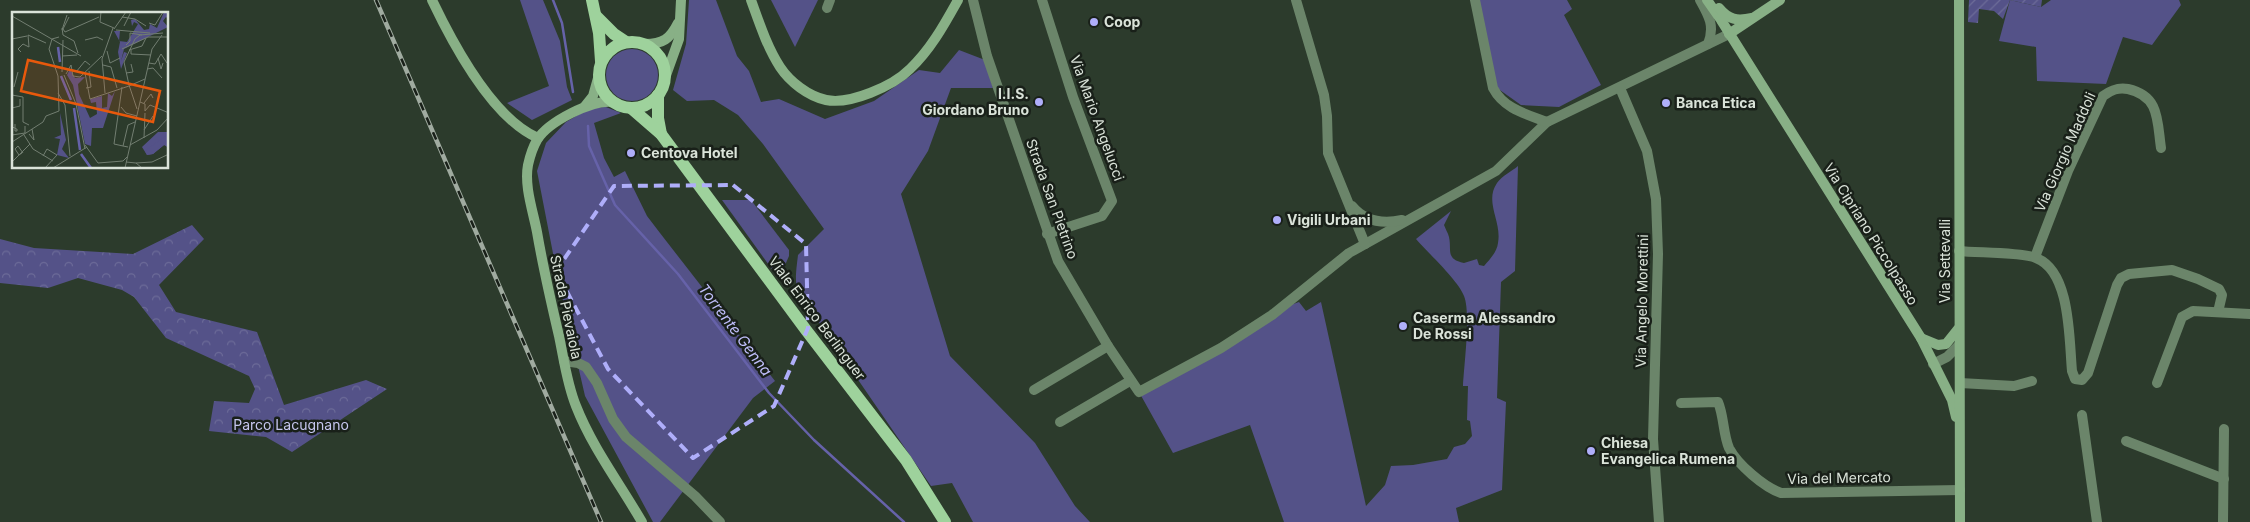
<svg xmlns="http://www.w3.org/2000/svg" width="2250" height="522" font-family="Inter,sans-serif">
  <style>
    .green { fill: #545288 }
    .forest { fill: url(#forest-crowns) }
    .garden { fill: url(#garden-furrows) }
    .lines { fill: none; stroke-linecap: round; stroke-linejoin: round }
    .stream { stroke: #6662a9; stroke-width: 2.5 }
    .street { stroke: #6b856a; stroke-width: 10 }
    .secondary { stroke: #88b086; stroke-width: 10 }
    .primary { stroke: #9ed29c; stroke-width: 12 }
    .rail-casing { stroke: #a0aba0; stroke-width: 4.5 }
    .rail { stroke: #192019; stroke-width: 2.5; stroke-dasharray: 8; stroke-linecap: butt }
    .marked { fill: none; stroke: #afaefa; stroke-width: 4; stroke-dasharray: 10 6; stroke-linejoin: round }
    .poi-dot { fill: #afaefa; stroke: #192019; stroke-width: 2 }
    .labels { text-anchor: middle; stroke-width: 5; stroke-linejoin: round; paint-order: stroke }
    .poi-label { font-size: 14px; font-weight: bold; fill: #dae3d9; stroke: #192019; text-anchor: start }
    .street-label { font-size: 14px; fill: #dae3d9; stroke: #192019 }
    .park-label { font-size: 14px; fill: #c6c6ee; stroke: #192019 }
    .water-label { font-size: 15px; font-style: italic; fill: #bfbefa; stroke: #192019 }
    .inset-river { fill: none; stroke: #6662a9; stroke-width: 2.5 }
    .inset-road { fill: none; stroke: #727e71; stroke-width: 1 }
    .view { fill: #e8590c; fill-opacity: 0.15; stroke: #e8590c; stroke-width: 2.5 }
    .inset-edge { fill: none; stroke: #dae3d9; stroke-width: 2.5 }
  </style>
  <defs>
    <pattern id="forest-crowns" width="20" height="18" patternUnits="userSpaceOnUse" patternTransform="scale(1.25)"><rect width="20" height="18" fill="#545288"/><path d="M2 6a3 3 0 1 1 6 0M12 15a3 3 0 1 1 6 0" fill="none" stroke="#6c6b98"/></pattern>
    <pattern id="garden-furrows" width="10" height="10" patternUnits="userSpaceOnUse" patternTransform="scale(1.25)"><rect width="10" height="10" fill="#545288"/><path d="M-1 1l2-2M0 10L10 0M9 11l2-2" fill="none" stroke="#6c6b98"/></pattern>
  </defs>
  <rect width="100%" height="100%" fill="#2c3b2c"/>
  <g class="green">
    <path d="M 520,0 L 543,0 L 560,41 L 567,87 L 572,100 L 532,120 L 507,103 L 549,86 Z"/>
    <path d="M 689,0 L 716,0 L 737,56 L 749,71 L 761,102 L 779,99 L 825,119 L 874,101 L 919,70 L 940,73 L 959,50 L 985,60 L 993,88 L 951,88 L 928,151 L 901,194 L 950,356 L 1035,443 L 1075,506 L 1090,522 L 973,522 L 952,483 L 931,486 L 815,317 C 794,290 794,288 798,255 L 824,229 L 763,144 L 738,115 L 714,100 L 687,101 L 673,90 L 686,44 Z"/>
    <path d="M 771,0 L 818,0 L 795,47 Z"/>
    <path d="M 1478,0 L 1567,0 L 1572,9 L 1564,15 L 1601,85 L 1559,107 L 1521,105 L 1497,88 Z"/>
    <path d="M 2010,0 L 2041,7 L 2051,0 L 2179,0 L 2181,5 L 2152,45 L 2123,37 L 2106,84 L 2037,81 L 2036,47 L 1999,41 Z"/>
    <circle cx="632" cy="75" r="26"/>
    <path d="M 606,107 L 621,113 L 594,123 L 604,158 L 614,177 L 625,171 L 647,216 L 660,233 L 775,381 L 753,398 L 660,522 L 653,522 L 585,396 L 558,279 L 537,171 L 546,143 L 566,122 L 590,108 Z"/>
    <path d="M 1518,166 L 1515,271 L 1501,282 L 1497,398 L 1506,402 L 1502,490 L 1456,508 L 1459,522 L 1284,522 L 1250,425 L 1173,453 L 1139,392 L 1279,309 L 1299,302 L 1306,311 L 1321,302 L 1366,506 L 1385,485 L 1391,466 L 1413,465 L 1447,459 L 1454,447 L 1465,444 L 1472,436 L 1470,421 L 1467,420 L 1468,386 L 1463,386 C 1464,365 1471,313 1464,296 C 1458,280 1428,253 1416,239 L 1451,211 L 1444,225 C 1445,228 1448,233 1449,237 C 1452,250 1445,259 1464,263 L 1477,259 L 1479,265 L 1484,266 C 1490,259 1497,252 1498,243 C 1502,221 1484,202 1497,183 C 1502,176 1512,171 1518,166 Z"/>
    <path d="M 722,200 L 751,200 L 789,250 L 789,256 L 779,279 Z"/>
  </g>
  <path class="forest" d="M 192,225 L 204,239 L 159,285 L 176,312 L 257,332 L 284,405 L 366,380 L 387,389 L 292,452 L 266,437 L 209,431 L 214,401 L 249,403 L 255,389 L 249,376 L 166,338 L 134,297 L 122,290 L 78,278 L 48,288 L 0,283 L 0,239 L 34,248 L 133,254 Z"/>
  <path class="garden" d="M 1969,0 L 2042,0 L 2041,7 L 2010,0 L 2003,19 L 1994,11 L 1979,9 L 1978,23 L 1968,22 Z"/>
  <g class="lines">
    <g class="stream">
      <path d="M 553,0 L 562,23 L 573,92"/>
      <path d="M 588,126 L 589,146 L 615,205 L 678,274 L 769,393 L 814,440 L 904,522"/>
    </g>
    <g class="street">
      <path d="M 973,0 L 987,56 L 1058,261 L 1108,346 L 1139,392 L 1221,348 L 1272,315 L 1349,253 L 1496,171 L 1547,122 L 1729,34"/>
      <path d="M 1042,0 L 1073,97 L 1112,201 L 1102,216 L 1047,234"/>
      <path d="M 1296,0 L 1324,95 L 1327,116 L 1328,153 L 1365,244"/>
      <path d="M 1475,0 L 1493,88 C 1504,109 1526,114 1547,122"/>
      <path d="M 1700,0 C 1709,16 1715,26 1708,44"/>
      <path d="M 827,8 L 830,0"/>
      <path d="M 1620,88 L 1647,151 L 1656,199 L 1658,254 L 1653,439 L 1659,522"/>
      <path d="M 1352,206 C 1365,222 1383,224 1402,220"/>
      <path d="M 1959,251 C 1977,253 2021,252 2036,258 C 2071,271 2069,340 2072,371 L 2075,379 L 2082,380 L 2088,373 L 2117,285 L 2121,278 L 2129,274 L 2172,270 L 2198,279 L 2219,289 L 2222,295 L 2218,312"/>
      <path d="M 2035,257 L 2068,171 L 2103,96 C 2111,90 2118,87 2128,89 C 2160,96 2157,121 2161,148"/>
      <path d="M 564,361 L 578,363 L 586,367 L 597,383 L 613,419 L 626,437 L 695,496 L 720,522"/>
      <path d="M 1933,364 L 1947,357 L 1959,345"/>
      <path d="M 1960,383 L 2014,386 L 2032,381"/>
      <path d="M 2157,383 L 2182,317 L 2193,311 L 2250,314"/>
      <path d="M 1034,390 L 1108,346"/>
      <path d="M 1681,403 L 1718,402 C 1724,416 1723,434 1729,448 C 1738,465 1764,487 1781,493 L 1960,490"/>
      <path d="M 2082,415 L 2097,522"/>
      <path d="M 1060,422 L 1130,381"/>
      <path d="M 2126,441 L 2224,479"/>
      <path d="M 2223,522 L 2224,429"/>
    </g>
    <g class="secondary">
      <path d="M 432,0 C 453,44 492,118 538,138"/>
      <path d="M 751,0 C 759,22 767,47 780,67 C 790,82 808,96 826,100 C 850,105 893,86 910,69 C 931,49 944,25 958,0"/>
      <path d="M 1707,0 L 1721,20 L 1921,338 L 1952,400 L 1956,417"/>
      <path d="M 1959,0 L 1960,522"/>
      <path d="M 1719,8 C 1729,20 1737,21 1752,18"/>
      <path d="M 1729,34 L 1780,0"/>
      <path d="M 645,44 C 663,44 670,39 678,23"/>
      <path d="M 665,78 L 679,39 L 681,0"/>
      <path d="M 613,102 C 592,99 548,122 537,140 C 533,147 530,156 528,165 C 524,186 533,211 537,232 C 543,267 551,302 559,336 C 564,360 567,384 576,406 C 592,447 620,484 642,522"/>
      <path d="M 585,106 L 593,96 L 598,78"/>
      <path d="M 1921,338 L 1938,345 L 1946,344 L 1958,329"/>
    </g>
    <g class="primary">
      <path d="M 592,0 L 599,33 L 601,61"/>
      <path d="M 596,16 L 614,34 L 626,42"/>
      <circle cx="632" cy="75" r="33"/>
      <path d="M 658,95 L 658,118 L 661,134"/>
      <path d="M 631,108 L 661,134 L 806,330 L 906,460 L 945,522"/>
    </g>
    <g class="rail-casing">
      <path id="rail" d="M 376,0 L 601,522"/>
    </g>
    <use href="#rail" class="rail"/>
  </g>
  <path class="marked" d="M 733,185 L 806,244 L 808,328 L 774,406 L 693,458 L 608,369 L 556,271 L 614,186 Z"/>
  <g class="poi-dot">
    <circle cx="1094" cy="22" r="5"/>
    <circle cx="1039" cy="102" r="5"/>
    <circle cx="1666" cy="103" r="5"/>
    <circle cx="631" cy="153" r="5"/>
    <circle cx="1277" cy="220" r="5"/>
    <circle cx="1403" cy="326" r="5"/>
    <circle cx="1591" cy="451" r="5"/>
  </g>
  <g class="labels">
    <g class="poi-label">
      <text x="1104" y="27">Coop</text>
      <text x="1029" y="99" text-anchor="end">I.I.S.<tspan x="1029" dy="16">Giordano Bruno</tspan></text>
      <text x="1676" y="108">Banca Etica</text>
      <text x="641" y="158">Centova Hotel</text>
      <text x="1287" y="225">Vigili Urbani</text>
      <text x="1413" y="323">Caserma Alessandro<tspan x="1413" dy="16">De Rossi</tspan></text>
      <text x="1601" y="448">Chiesa<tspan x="1601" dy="16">Evangelica Rumena</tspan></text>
    </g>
    <g class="street-label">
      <text transform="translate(1097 118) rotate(70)" y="5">Via Mario Angelucci</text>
      <text transform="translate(2065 152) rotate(-66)" y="5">Via Giorgio Maddoli</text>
      <text transform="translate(1052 199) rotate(70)" y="5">Strada San Pietrino</text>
      <text transform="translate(1871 234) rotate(58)" y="5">Via Cipriano Piccolpasso</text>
      <text transform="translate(1945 261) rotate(-90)" y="5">Via Settevalli</text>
      <text transform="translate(1642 301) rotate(-89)" y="5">Via Angelo Morettini</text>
      <text transform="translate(566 307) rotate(78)" y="5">Strada Pievaiola</text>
      <text transform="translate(817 318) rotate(53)" y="5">Viale Enrico Berlinguer</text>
      <text transform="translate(1839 478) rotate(-1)" y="5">Via del Mercato</text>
    </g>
    <g class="park-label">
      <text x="291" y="430">Parco Lacugnano</text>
    </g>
    <g class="water-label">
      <text transform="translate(735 330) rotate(53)" y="5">Torrente Genna</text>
    </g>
  </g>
  <g transform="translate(12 12)">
    <rect width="156" height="156" fill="#2c3b2c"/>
    <path d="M 152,0 L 156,0 L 156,7 L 154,5 L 151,9 L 156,15 L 112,37 L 109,49 L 112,40 L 115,41 L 109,57 L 106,40 L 108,30 L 102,19 L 108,19 L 107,29 L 115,30 L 126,12 L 122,10 L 120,14 L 119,8 L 123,7 L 132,18 L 137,17 L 138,12 L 145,16 ZM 58,57 L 63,66 L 73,65 L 66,72 L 67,82 L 78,106 L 85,102 L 84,90 L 79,91 L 78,87 L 90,84 L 90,96 L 95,95 L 96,81 L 100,84 L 103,79 L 91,116 L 80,116 L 79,134 L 73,132 L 61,73 L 55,63 ZM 48,101 L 54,128 L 50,137 L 57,146 L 45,143 L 48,127 L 42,126 L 49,123 ZM 156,116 L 157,136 L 152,133 L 141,142 L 135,143 L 130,135 L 146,120 L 155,120 Z" fill="#545288"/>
    <path d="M 156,122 L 155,137 L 155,133 L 152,133 L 141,142 L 135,143 L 133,139 Z" fill="#545288"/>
    <path class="inset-river" d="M 46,35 L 48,50M 49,64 L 59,88M 62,96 L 68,138M 69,142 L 79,156"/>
    <path class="inset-road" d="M 89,0 L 88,10 L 102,16M 0,4 L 69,44M 57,5 L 51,17 L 53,20 L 87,5M 110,5 L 123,7 L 134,14M 137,11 L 143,13 L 151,0M 112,14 L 119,0M 50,16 L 51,23 L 62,29 L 66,41M 102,17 L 114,0M 50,18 L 55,3M 104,18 L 138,21M 0,27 L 15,24M 73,28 L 85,25 L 91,28M 114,33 L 118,29 L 118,21 L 130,23M 110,37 L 136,25 L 157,25M 117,38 L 130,34 L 134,26M 119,38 L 119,42 L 139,43M 95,39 L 98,51 L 108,46M 9,40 L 6,37 L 11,32 L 17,35 L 16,23 L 34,31M 50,44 L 65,43M 146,46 L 149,57 L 151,51M 137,51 L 143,52 L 149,42 L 155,51M 91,53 L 99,55 L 105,76M 135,57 L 141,56 L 150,66M 50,60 L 51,28M 64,60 L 73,49 L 78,53M 73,61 L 78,87 L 117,74M 114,61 L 121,60 L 119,52M 54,62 L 59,53 L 61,64 L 68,65 L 90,44M 52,63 L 64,92 L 73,137M 46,64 L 37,37 L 40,27 L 47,25M 116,70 L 125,97M 117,73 L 112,50 L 123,27 L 128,23 L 151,21M 117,74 L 133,67M 2,75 L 6,60M 110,75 L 102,132 L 111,134M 74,76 L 79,75 L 77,59M 46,81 L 53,93 L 58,144M 93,81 L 90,47 L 101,16M 0,83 L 11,85 L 11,110 L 17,113M 128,90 L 133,92 L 133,99 L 138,93 L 157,101M 132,91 L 139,82 L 141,86M 109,95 L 114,101 L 125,104M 0,96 L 8,94 L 8,87M 0,115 L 3,116 L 4,117 L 5,117 L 5,119 L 3,119 L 3,112M 132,118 L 141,104M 17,122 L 22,128 L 20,117M 0,123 L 13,121 L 13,114M 12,123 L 21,137 L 41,149M 132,126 L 133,101M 0,130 L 31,110 L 34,104 L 47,99 L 46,64M 73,133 L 86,151 L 111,149 L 115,145M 118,133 L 145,118 L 157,105M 116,135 L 111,134 L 116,113 L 123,110M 10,141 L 7,143 L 3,137 L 6,134 L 11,141M 31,144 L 35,137 L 45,143 L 33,156M 0,150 L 18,132M 114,150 L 124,151 L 130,156M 124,151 L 140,150 L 157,142M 41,156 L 75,135M 113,156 L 140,37 L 150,23"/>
    <path class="view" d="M 16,48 L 148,79 L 141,110 L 9,79 Z"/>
    <rect width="156" height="156" class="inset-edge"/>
  </g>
</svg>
